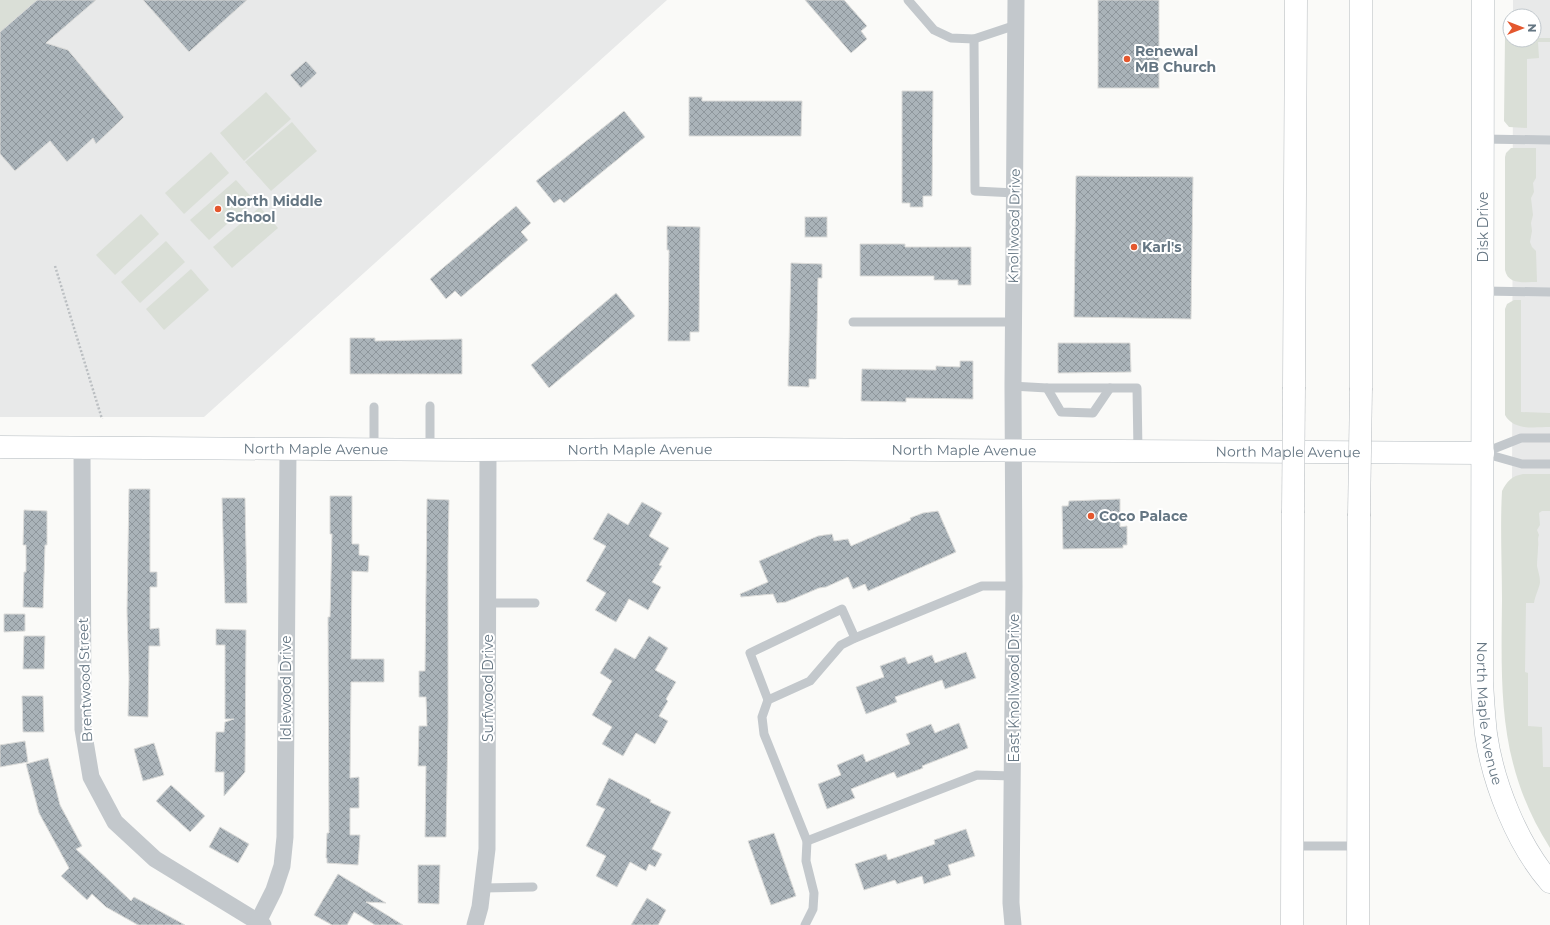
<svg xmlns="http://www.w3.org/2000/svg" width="1550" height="925" font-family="Montserrat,sans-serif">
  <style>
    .built { fill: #e8e9e9 }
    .green { fill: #dadfd7 }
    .building { fill: url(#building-cross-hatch); stroke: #dcdcda }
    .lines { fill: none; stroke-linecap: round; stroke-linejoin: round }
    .secondary-casing { stroke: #b3babf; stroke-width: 23 }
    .highway-casing { stroke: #b4b9bd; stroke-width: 23 }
    .path { stroke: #bbbfc2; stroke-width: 2.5; stroke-dasharray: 2 2; stroke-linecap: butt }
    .lane { stroke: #c3c8cc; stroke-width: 9 }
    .street { stroke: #c3c8cc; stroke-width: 17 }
    .secondary { stroke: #fff; stroke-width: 22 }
    .highway { stroke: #fff; stroke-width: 22 }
    .highway-bridge-casing { stroke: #b4b9bd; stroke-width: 23; stroke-linecap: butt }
    .highway-bridge { stroke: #fff; stroke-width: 22 }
    .poi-dot { fill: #e4572e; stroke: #fff; stroke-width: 1.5 }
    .labels { text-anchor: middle; stroke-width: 4; stroke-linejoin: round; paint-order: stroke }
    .poi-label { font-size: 14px; font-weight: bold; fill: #657683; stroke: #fff; text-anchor: start }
    .street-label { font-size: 14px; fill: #657683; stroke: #fff }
  </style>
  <defs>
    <pattern id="building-cross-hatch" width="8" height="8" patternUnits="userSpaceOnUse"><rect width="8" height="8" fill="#aab3b9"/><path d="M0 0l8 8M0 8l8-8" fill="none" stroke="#8e969c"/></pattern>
  </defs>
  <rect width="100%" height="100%" fill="#fafaf8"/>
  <g class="built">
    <path d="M 0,0 L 667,0 L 204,417 L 0,417 Z"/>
    <path d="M 1513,0 L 1550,0 L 1550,830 L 1528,779 L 1512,495 L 1513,40 L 1534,40 L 1534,16 L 1513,16 Z"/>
  </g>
  <g class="green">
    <path d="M 0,0 L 37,0 L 0,32 Z"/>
    <path d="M 1510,35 L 1510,40 L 1534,40 L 1534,38 L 1550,38 L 1550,42 L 1538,42 L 1539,58 L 1527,59 L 1527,128 L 1509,127 L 1504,121 L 1505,36 Z"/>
    <path d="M 266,92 L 291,119 L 244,161 L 220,133 Z"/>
    <path d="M 292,122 L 317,151 L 271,191 L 245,162 Z"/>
    <path d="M 1511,148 L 1536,148 L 1536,178 L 1533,183 L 1534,192 L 1531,198 L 1533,215 L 1531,223 L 1532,231 L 1530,242 L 1532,247 L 1536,251 L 1537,282 C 1524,282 1508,285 1505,270 L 1505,157 L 1506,153 Z"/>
    <path d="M 211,152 L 229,173 L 184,214 L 165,193 Z"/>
    <path d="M 236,180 L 254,200 L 209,240 L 190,220 Z"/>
    <path d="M 260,207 L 278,228 L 232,268 L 213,247 Z"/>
    <path d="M 141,214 L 159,234 L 115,275 L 96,255 Z"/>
    <path d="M 166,241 L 185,262 L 140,303 L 121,282 Z"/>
    <path d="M 191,269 L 209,290 L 164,330 L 146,309 Z"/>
    <path d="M 1514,300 L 1521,300 L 1521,412 L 1550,413 L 1550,427 C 1534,427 1514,431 1505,415 L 1505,309 L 1507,304 Z"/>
    <path d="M 1523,474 L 1550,474 L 1550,511 L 1542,511 L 1539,513 L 1540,525 L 1537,530 L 1539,535 C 1537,540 1539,542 1538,547 C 1538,553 1537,560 1537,566 C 1538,571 1540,576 1540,582 C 1540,586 1535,596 1534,603 L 1526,603 L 1525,672 L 1528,673 L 1528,726 L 1542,727 L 1543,767 L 1550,767 L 1550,848 C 1498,766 1501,693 1502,600 C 1502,564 1500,527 1502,491 C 1507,481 1512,476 1523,474 Z"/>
  </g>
  <g class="building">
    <path d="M 37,0 L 96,0 L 46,43 L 68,50 L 124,117 L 96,144 L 93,138 L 67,162 L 50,141 L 15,171 L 0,154 L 0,32 Z"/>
    <path d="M 143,0 L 247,0 L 189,52 Z"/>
    <path d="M 805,0 L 844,0 L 867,26 L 861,31 L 867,39 L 851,53 Z"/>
    <rect x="1098" y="0" width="61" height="88"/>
    <path d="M 306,61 L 317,73 L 301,88 L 290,75 Z"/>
    <path d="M 902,91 L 933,91 L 932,196 L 923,196 L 923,207 L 910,207 L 910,203 L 902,203 Z"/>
    <path d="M 689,97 L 702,97 L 702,101 L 802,101 L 801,136 L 689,136 Z"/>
    <path d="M 624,111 L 645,137 L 564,203 L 560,199 L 554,203 L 536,181 Z"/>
    <path d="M 1076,176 L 1193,177 L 1191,319 L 1074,317 Z"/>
    <path d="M 516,206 L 531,223 L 521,232 L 528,240 L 461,297 L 455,291 L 446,299 L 430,279 Z"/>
    <rect x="805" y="217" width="22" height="20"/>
    <path d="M 667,226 L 700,227 L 699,332 L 690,332 L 690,341 L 668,341 L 669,250 L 667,250 Z"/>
    <path d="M 860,244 L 905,244 L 905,247 L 971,247 L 971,285 L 958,285 L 958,280 L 934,280 L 934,276 L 860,276 Z"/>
    <path d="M 791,263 L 822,264 L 822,278 L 818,278 L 816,379 L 809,379 L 809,387 L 788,386 Z"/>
    <path d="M 616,293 L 635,316 L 549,388 L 531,365 Z"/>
    <path d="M 350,338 L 375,338 L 375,341 L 462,339 L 462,374 L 350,374 Z"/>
    <path d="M 1058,343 L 1130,343 L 1131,372 L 1058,373 Z"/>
    <path d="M 960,361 L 973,361 L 973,399 L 906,398 L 906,402 L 861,401 L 862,369 L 936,370 L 936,366 L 960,367 Z"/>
    <path d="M 129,489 L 150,489 L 150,572 L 157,572 L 157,587 L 150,587 L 150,629 L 159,628 L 160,646 L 149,646 L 148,717 L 128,716 L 129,679 L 127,611 Z"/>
    <path d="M 330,496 L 352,496 L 352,544 L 359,544 L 359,555 L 369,556 L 368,572 L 352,571 L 351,659 L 384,659 L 384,682 L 351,682 L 350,778 L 359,777 L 359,808 L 350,808 L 350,835 L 360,835 L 358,865 L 327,863 L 327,858 L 326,858 L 327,833 L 329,833 L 328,617 L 330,617 L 332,534 L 330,534 Z"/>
    <path d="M 222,498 L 245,498 L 247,603 L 225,603 Z"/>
    <path d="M 427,499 L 449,500 L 448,555 L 448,722 L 446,837 L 425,837 L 426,766 L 418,766 L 419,726 L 427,726 L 426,697 L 419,697 L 419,671 L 425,671 Z"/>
    <path d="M 1120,499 L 1120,527 L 1127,526 L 1127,545 L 1123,545 L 1123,548 L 1063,549 L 1062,506 L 1068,506 L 1069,501 Z"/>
    <path d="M 642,502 L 662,513 L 649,536 L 669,548 L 659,565 L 662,566 L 652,582 L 661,587 L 648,610 L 629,599 L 616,622 L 595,610 L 606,593 L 586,581 L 606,546 L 593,539 L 608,513 L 628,525 Z"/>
    <path d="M 24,510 L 47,511 L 47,545 L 45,545 L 43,608 L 23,607 L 24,572 L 26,572 L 26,545 L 23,545 Z"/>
    <path d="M 938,511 L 956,552 L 868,591 L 865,584 L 853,589 L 848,577 L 826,587 L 819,588 L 786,602 L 777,603 L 773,594 L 741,597 L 740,594 L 768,582 L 759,561 L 818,536 L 832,534 L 834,541 L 848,539 L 851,546 L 911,520 L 910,518 L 923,513 Z"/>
    <path d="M 4,614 L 25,614 L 25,631 L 4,632 Z"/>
    <path d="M 216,629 L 246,630 L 245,772 L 224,796 L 224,772 L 215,772 L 216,732 L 224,732 L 225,722 L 234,719 L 225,719 L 225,645 L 216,645 Z"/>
    <path d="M 24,636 L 45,636 L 44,669 L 23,669 Z"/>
    <path d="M 649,636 L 668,648 L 655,670 L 676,682 L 666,699 L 668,701 L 659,716 L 668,721 L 655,744 L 636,733 L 623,756 L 602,744 L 612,727 L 592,715 L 612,681 L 600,673 L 615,648 L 635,659 Z"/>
    <path d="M 966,652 L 976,678 L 945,689 L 942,680 L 895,697 L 897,702 L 866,714 L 856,687 L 884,677 L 880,666 L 905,657 L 908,664 L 932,655 L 935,663 Z"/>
    <path d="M 22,696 L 43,696 L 44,732 L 23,732 Z"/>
    <path d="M 959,723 L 968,748 L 922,766 L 923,768 L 897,778 L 894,772 L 851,789 L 855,798 L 827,809 L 818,784 L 841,775 L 837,765 L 863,754 L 866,762 L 910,744 L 906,734 L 931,724 L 935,733 Z"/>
    <path d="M 25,741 L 28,762 L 0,767 L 0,745 Z"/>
    <path d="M 154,743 L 164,775 L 143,781 L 134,749 Z"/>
    <path d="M 48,758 L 60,805 L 82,846 L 76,849 L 131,901 L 134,897 L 185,925 L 138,925 L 106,907 L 92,894 L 87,900 L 61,876 L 69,868 L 39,813 L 26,764 Z"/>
    <path d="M 609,778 L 651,800 L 650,802 L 671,812 L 652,849 L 662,854 L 655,867 L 649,864 L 646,871 L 630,862 L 617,887 L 596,876 L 606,856 L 586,846 L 605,809 L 596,805 Z"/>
    <path d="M 171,785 L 205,816 L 190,832 L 156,801 Z"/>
    <path d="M 220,827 L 249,844 L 238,863 L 209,847 Z"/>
    <path d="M 966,829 L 975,856 L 948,865 L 951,875 L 924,884 L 922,876 L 897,884 L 895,880 L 864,890 L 855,864 L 886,854 L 888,860 L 935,844 L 934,840 Z"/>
    <path d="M 774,833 L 796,896 L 771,905 L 748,841 Z"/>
    <path d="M 418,865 L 440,865 L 439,904 L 418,903 Z"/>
    <path d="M 338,874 L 386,903 L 366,902 L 403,925 L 375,925 L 354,912 L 347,925 L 332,925 L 314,915 Z"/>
    <path d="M 647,898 L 666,910 L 658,925 L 631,925 Z"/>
  </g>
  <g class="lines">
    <g class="secondary-casing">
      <g id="secondary">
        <path id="s1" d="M 1483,0 L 1482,682 C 1483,699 1484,716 1486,734 C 1493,783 1517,844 1550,882"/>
        <path id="s2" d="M 0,447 L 470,450 L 741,449 L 1483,453"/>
      </g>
    </g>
    <g class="highway-casing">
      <g id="highway">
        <path d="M 1361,0 L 1361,388"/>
        <path d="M 1294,387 L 1296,0"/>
        <path d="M 1292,925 L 1293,513"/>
        <path d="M 1358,925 L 1359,516"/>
      </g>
    </g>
    <path class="path" d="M 55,266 L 102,419"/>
    <g class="lane">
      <path d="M 908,0 L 934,30 L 951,38 L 974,39 L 1016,25"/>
      <path d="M 974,39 L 975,191 L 1015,193"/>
      <path d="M 1483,139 L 1550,140"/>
      <path d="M 1483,291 L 1550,292"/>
      <path d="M 853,322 L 1013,322"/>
      <path d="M 1013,386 L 1047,388 L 1137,388 L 1138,452"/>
      <path d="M 1047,388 L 1061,412 L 1093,413 L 1110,388"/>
      <path d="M 430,406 L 430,450"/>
      <path d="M 374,449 L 374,407"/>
      <path d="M 1483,453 L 1521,438 L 1550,438"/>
      <path d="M 1483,453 L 1522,464 L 1550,464"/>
      <path d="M 488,603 L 535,603"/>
      <path d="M 768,700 L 750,653 L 842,609 L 855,638"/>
      <path d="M 807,841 L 977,775 L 1013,776"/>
      <path d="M 1292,846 L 1358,846"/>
      <path d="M 483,888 L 533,887"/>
      <path d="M 805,925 L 813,909 L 814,893 L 806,861 L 807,841 L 764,734 L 762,717 L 768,700 L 810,681 L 841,645 L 855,638 L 982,586 L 1014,586"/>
    </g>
    <g class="street">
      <path d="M 82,448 L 83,729 L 91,777 L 115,822 L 155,859 L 263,925"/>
      <path d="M 258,922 L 274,890 L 282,866 L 285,837 L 288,450"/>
      <path d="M 475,925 L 480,907 L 487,849 L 488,450"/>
      <path d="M 1013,925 L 1011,903 L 1014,586 L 1013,386 L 1016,0"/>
    </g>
    <use href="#secondary" class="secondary"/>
    <use href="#highway" class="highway"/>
    <g class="highway-bridge-casing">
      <g id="highway-bridge">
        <path d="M 1293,513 L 1294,387"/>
        <path d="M 1359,516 L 1361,388"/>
      </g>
    </g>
    <use href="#highway-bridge" class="highway-bridge"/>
  </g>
  <g class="poi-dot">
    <circle cx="1127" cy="59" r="4"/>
    <circle cx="218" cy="209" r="4"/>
    <circle cx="1134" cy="247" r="4"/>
    <circle cx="1091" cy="516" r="4"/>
  </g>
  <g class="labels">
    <g class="poi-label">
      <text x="1135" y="56">Renewal<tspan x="1135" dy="16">MB Church</tspan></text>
      <text x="226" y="206">North Middle<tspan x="226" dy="16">School</tspan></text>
      <text x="1142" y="252">Karl's</text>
      <text x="1099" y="521">Coco Palace</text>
    </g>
    <g class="street-label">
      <text transform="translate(1014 226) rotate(-89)" y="5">Knollwood Drive</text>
      <text transform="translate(1483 227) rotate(-90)" y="5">Disk Drive</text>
      <text dy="5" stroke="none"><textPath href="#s2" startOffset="316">North Maple Avenue</textPath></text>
      <text dy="5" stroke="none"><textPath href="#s2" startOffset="640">North Maple Avenue</textPath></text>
      <text dy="5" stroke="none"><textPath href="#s2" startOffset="964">North Maple Avenue</textPath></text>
      <text dy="5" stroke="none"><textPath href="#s2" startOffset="1288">North Maple Avenue</textPath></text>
      <text transform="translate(85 680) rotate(-92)" y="5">Brentwood Street</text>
      <text transform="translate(286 688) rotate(-90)" y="5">Idlewood Drive</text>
      <text transform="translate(488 688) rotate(-90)" y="5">Surfwood Drive</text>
      <text transform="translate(1014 688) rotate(-90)" y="5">East Knollwood Drive</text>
      <text dy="5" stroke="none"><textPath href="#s1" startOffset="714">North Maple Avenue</textPath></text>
    </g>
  </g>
  <g transform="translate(1522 28) rotate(90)"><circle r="19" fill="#ffffff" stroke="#c1c8cd"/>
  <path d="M0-3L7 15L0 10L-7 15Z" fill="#e4572e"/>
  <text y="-6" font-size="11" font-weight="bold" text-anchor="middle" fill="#657683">N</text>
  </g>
</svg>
